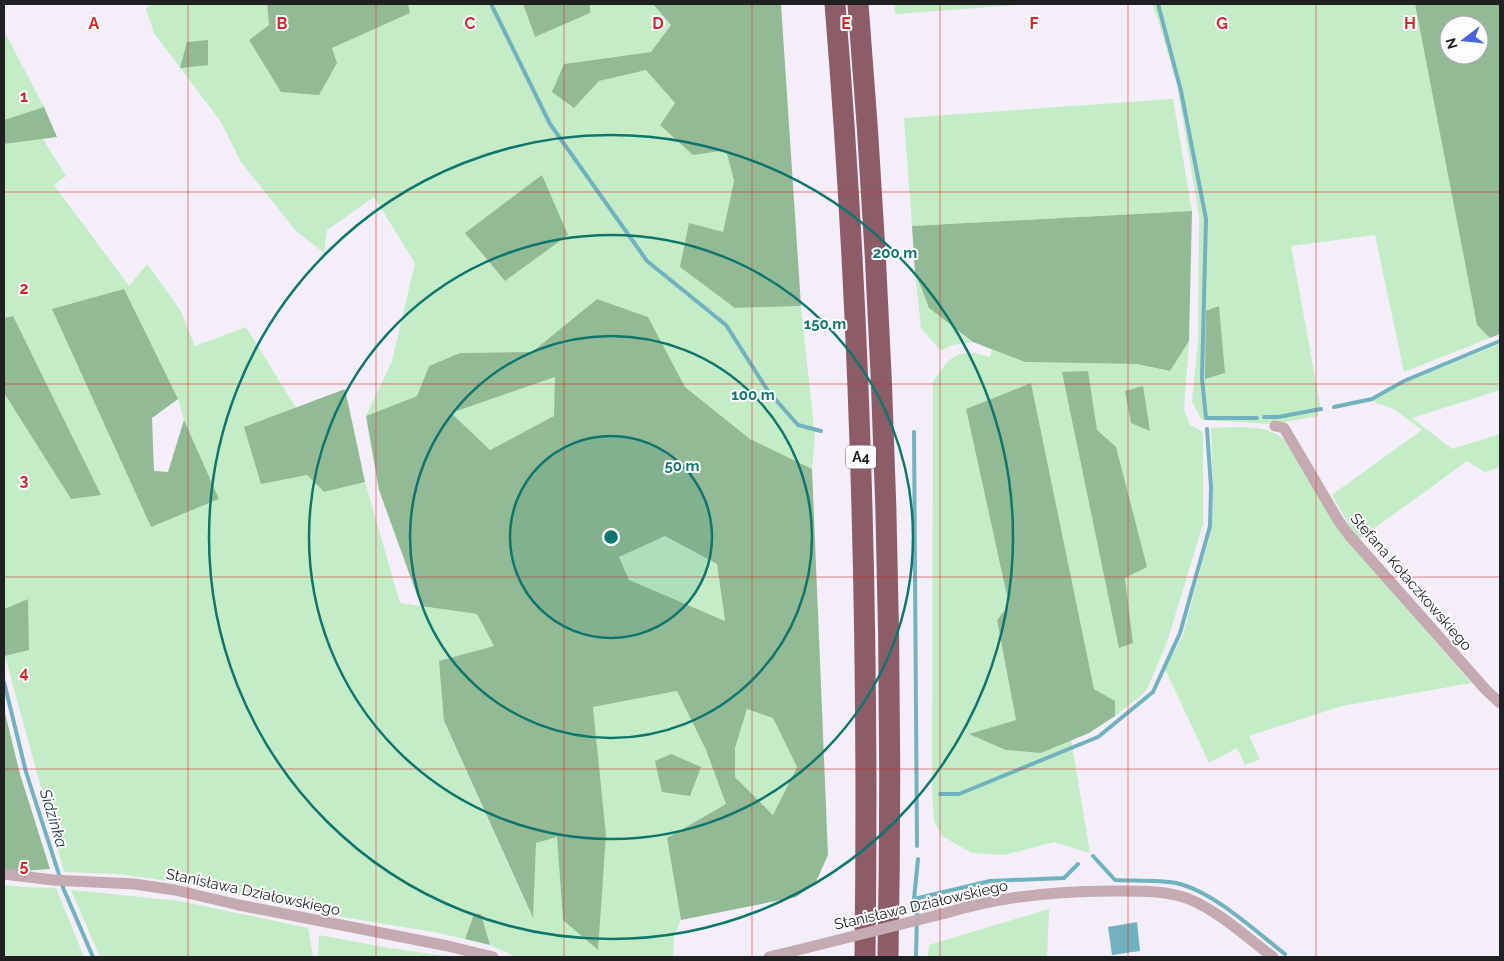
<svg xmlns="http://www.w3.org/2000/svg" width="1504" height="961" font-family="Raleway,sans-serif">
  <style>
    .green { fill: #c4edc7; fill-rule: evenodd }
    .forest { fill: #92ba95; fill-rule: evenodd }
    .water { fill: #72b2be }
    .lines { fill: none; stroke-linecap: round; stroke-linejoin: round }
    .stream { stroke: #72b2be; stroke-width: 4 }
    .street { stroke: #c4abb1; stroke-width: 11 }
    .highway { stroke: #8d5c69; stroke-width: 21 }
    .street-bridge { stroke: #c4abb1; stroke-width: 11 }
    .grid { fill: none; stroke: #d62828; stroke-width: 1; stroke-opacity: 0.55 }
    .ring { fill: none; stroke: #0f766e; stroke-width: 2.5 }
    .labels { text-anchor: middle; stroke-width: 4; stroke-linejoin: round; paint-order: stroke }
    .shield { fill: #fefdff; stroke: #636264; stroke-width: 1 }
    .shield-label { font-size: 14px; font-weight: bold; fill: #201f22 }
    .street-label { font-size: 15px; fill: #201f22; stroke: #fefdff }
    .water-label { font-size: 16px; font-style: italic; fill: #19393f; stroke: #fefdff }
    .grid-label { font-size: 16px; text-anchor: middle; font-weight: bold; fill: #d62828; stroke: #fefdff; stroke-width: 4; stroke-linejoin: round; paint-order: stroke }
    .centre { fill: #0f766e; stroke: #fefdff; stroke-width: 2.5 }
    .ring-label { font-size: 15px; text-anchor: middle; font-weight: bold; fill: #0f766e; stroke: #fefdff; stroke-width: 4; stroke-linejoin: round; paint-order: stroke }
  </style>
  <rect width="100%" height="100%" fill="#f3eef7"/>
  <g class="green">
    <path d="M 151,4 L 267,4 L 269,25 L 249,40 L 281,92 L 332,48 L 409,13 L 408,4 L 523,4 L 535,37 L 590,13 L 590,4 L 653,4 L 671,25 L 651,52 L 564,64 L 574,108 L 599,81 L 646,69 L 675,103 L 660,125 L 726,150 L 734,181 L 723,233 L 735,308 L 801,306 L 815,437 L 812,469 L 750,439 L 685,387 L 648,317 L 597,299 L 532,352 L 460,353 L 429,366 L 417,396 L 366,416 L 392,361 L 415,263 L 374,197 L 327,230 L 324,253 L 296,231 L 241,162 L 221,122 L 154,33 L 146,9 Z"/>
    <path d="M 894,4 L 1018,4 L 1018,5 L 895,14 Z"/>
    <path d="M 1152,4 L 1415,4 L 1477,325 L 1490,338 L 1404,372 L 1375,235 L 1291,246 L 1320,404 L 1318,416 L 1274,424 L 1202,420 L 1192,402 L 1198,342 L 1199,216 L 1177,85 L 1159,23 Z"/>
    <path d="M 4,31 L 44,107 L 4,120 Z"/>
    <path d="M 1173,99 L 1192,211 L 912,226 L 904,118 Z"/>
    <path d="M 43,139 L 66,176 L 54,185 L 129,286 L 147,264 L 180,310 L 195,346 L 246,327 L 296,408 L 244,428 L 307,475 L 324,492 L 365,482 L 400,603 L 477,614 L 494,646 L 444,722 L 532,917 L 536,843 L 557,836 L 563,920 L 606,835 L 593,707 L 677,691 L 706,750 L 726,804 L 667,838 L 681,920 L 674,936 L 673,957 L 516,957 L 490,945 L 481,914 L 474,914 L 465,939 L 434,932 L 336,916 L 182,883 L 119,874 L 64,872 L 5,656 L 29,650 L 28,599 L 4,609 L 4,393 L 71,499 L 12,316 L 4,318 L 4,144 ZM 52,309 L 178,399 L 184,420 L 219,499 L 151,527 Z"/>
    <path d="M 915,272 L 929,308 L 973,342 L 952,345 L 941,351 L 921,328 Z"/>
    <path d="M 1189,341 L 1184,410 L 1190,425 L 1203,432 L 1203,524 L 1167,642 L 1148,687 L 1143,694 L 1115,716 L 1115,701 L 1094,689 L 1031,383 L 966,410 L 1009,605 L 997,620 L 1016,720 L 970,734 L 1041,753 L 1071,739 L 1090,853 L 1054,842 L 1004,855 L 972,853 L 942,836 L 934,821 L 932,789 L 933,382 C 950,356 957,347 990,357 L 992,349 L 1025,362 L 1137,364 L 1169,371 ZM 1063,372 L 1088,372 L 1097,431 L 1125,578 L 1133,643 L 1119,647 Z"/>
    <path d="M 1500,344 L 1500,390 L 1412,418 L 1452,449 L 1500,434 L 1500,467 L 1485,472 L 1467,461 L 1358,540 L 1332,495 L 1422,430 L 1394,409 L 1378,404 L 1373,401 L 1406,382 Z"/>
    <path d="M 555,377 L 555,416 L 490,450 L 450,413 Z"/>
    <path d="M 1211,428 C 1236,428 1265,423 1285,440 L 1347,540 L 1473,685 L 1471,683 L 1342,706 L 1249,736 L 1260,759 L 1245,765 L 1237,748 L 1209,763 L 1165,669 L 1183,635 L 1212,525 L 1213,493 Z"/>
    <path d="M 665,536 L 717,564 L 725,622 L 629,581 L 619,557 Z"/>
    <path d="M 747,709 L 773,718 L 797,767 L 773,815 L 735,777 L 735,748 Z"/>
    <path d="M 4,885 L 22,887 L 56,888 L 84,957 L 4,957 Z"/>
    <path d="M 71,890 L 180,901 L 308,928 L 313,957 L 100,957 Z"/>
    <path d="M 1049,909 L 1047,957 L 928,957 L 929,945 Z"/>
    <path d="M 319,935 L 389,948 L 453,957 L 318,957 Z"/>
  </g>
  <g class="forest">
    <path d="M 267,4 L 408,4 L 410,13 L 332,48 L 337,63 L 319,95 L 281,92 L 249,40 L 269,25 Z"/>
    <path d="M 523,4 L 590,4 L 590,13 L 535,37 Z"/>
    <path d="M 653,4 L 781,4 L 801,306 L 735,308 L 680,267 L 689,223 L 723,232 L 734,181 L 726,150 L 693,155 L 660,125 L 675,103 L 646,70 L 599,81 L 574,108 L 552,92 L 564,64 L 651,52 L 671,25 Z"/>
    <path d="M 1415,4 L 1499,4 L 1500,334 L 1490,338 L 1477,325 ZM 1449,25 L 1479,25 L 1479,55 L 1449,55 Z"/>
    <path d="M 208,40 L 208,65 L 180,68 L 187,42 Z"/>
    <path d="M 44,107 L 57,137 L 4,144 L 4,120 Z"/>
    <path d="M 542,175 L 568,235 L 505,281 L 465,233 Z"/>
    <path d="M 1192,211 L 1189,341 L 1170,371 L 1137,364 L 1025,362 L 973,342 L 929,308 L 915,272 L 912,226 Z"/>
    <path d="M 124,289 L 178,399 L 152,418 L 154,471 L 168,472 L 184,420 L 219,499 L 151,527 L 52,309 Z"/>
    <path d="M 597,299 L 648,317 L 685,387 L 750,439 L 812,469 L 828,855 L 815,884 L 796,897 L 681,920 L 667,838 L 726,804 L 706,750 L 677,691 L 593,707 L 606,835 L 598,950 L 563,920 L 557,837 L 536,843 L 533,918 L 444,721 L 439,661 L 494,646 L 477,614 L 421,606 L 379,490 L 366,416 L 417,396 L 429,366 L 460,353 L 532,352 ZM 555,377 L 554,416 L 490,450 L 451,413 ZM 665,536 L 717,564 L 725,621 L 629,580 L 619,557 ZM 747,709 L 773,718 L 797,767 L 773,815 L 735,777 L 735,748 Z"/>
    <path d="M 1219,306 L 1225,373 L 1205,379 L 1206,311 Z"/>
    <path d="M 13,316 L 101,495 L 71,499 L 4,393 L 4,318 Z"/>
    <path d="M 1088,371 L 1097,430 L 1116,447 L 1147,567 L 1125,578 L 1133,643 L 1119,648 L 1062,372 Z"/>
    <path d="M 1031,383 L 1094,689 L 1115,701 L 1115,716 L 1089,733 L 1041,753 L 1006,750 L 969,734 L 1016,720 L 997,620 L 1009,605 L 966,409 Z"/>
    <path d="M 1143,386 L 1150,431 L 1131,423 L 1125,391 Z"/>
    <path d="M 345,389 L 365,482 L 324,492 L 307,475 L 261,484 L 244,427 Z"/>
    <path d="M 28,599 L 29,650 L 5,656 L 4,649 L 4,609 Z"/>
    <path d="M 4,709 L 20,774 L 50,869 L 21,871 L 4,869 Z"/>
    <path d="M 671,754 L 701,767 L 690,796 L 662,792 L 655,761 Z"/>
    <path d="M 474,914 L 481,914 L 490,945 L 465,939 Z"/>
  </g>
  <path class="water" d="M 1137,922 L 1140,951 L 1112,955 L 1108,927 Z"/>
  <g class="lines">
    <g class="stream">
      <path d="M 491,4 L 550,124 L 647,261 L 726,325 L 768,391 L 798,425 L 821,431"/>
      <path d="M 1158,4 L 1181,91 L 1206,219 L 1202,378 L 1206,418 L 1257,418"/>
      <path d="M 1334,407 L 1372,399 L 1404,381 L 1500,341"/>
      <path d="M 1264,417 L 1278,417 L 1321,409"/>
      <path d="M 914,432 L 917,846"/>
      <path d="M 4,682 L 26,772 L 64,890 L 93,957"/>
      <path d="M 940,794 L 959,794 L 1098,737 L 1153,692 L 1180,633 L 1210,526 L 1211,487 L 1207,429"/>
      <path d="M 1093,856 L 1115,880 C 1133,881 1159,880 1176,883 C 1213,891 1255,931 1285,954"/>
      <path d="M 914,899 L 990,881 L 1064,878 L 1078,864"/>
      <path d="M 916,957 L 917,912 L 914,899 L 918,859"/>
    </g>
    <g class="street">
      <path d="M 1275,426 L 1284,428 L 1338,520 L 1349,535 L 1486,690 L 1500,703"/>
      <path d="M 4,874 L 53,880 L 134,884 L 175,890 L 239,905 L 448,946 L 493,957"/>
      <path d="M 946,913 C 1002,896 1062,890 1122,891 C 1144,891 1168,891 1189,899 C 1220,912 1246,937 1273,957"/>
      <path d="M 769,957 L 794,951"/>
    </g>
    <g class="highway">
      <path d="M 835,4 C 861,321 869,639 865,957"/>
      <path d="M 858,4 C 884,321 894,639 888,957"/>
    </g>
    <path class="street-bridge" d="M 794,951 L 946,913"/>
  </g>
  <path class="grid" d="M 188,4 L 188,957M 376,4 L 376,957M 564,4 L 564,957M 752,4 L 752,957M 940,4 L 940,957M 1128,4 L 1128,957M 1316,4 L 1316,957M 4,192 L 1500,192M 4,384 L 1500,384M 4,577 L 1500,577M 4,769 L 1500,769"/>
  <circle cx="611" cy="537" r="101" fill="#0f766e" fill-opacity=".12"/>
  <g class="ring">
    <circle cx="611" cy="537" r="101"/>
    <circle cx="611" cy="537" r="201"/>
    <circle cx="611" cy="537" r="302"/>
    <circle cx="611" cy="537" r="402"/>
  </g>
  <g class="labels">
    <rect class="shield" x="846" y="445.5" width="30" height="23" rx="4"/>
    <g class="shield-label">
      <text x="861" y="462">A4</text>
    </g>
    <g class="street-label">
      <text transform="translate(1411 582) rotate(49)" y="5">Stefana Kołaczkowskiego</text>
      <text transform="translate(253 892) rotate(12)" y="5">Stanisława Działowskiego</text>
      <text transform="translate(921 905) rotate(-13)" y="5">Stanisława Działowskiego</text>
    </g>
    <g class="water-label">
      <text transform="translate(54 818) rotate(73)" y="6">Sidzinka</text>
    </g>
  </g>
  <g class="grid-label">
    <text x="94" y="29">A</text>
    <text x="282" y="29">B</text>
    <text x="470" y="29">C</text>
    <text x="658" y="29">D</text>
    <text x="846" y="29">E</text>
    <text x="1034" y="29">F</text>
    <text x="1222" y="29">G</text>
    <text x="1410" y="29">H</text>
    <text x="24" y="102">1</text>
    <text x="24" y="294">2</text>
    <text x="24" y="486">3</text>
    <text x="24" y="678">4</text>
    <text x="24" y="871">5</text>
  </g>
  <circle cx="611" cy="537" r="8" class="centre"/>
  <g class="ring-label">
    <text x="895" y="258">200 m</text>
    <text x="825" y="329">150 m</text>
    <text x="753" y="400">100 m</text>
    <text x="682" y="471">50 m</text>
  </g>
  <rect width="1504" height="961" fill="none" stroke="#201f22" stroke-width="10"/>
  <g transform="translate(1464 40) rotate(254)"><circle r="24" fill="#fefdff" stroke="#a5a4a7"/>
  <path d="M0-4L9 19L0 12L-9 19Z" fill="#4d64d9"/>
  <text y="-8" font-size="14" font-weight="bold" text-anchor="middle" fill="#201f22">N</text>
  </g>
</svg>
